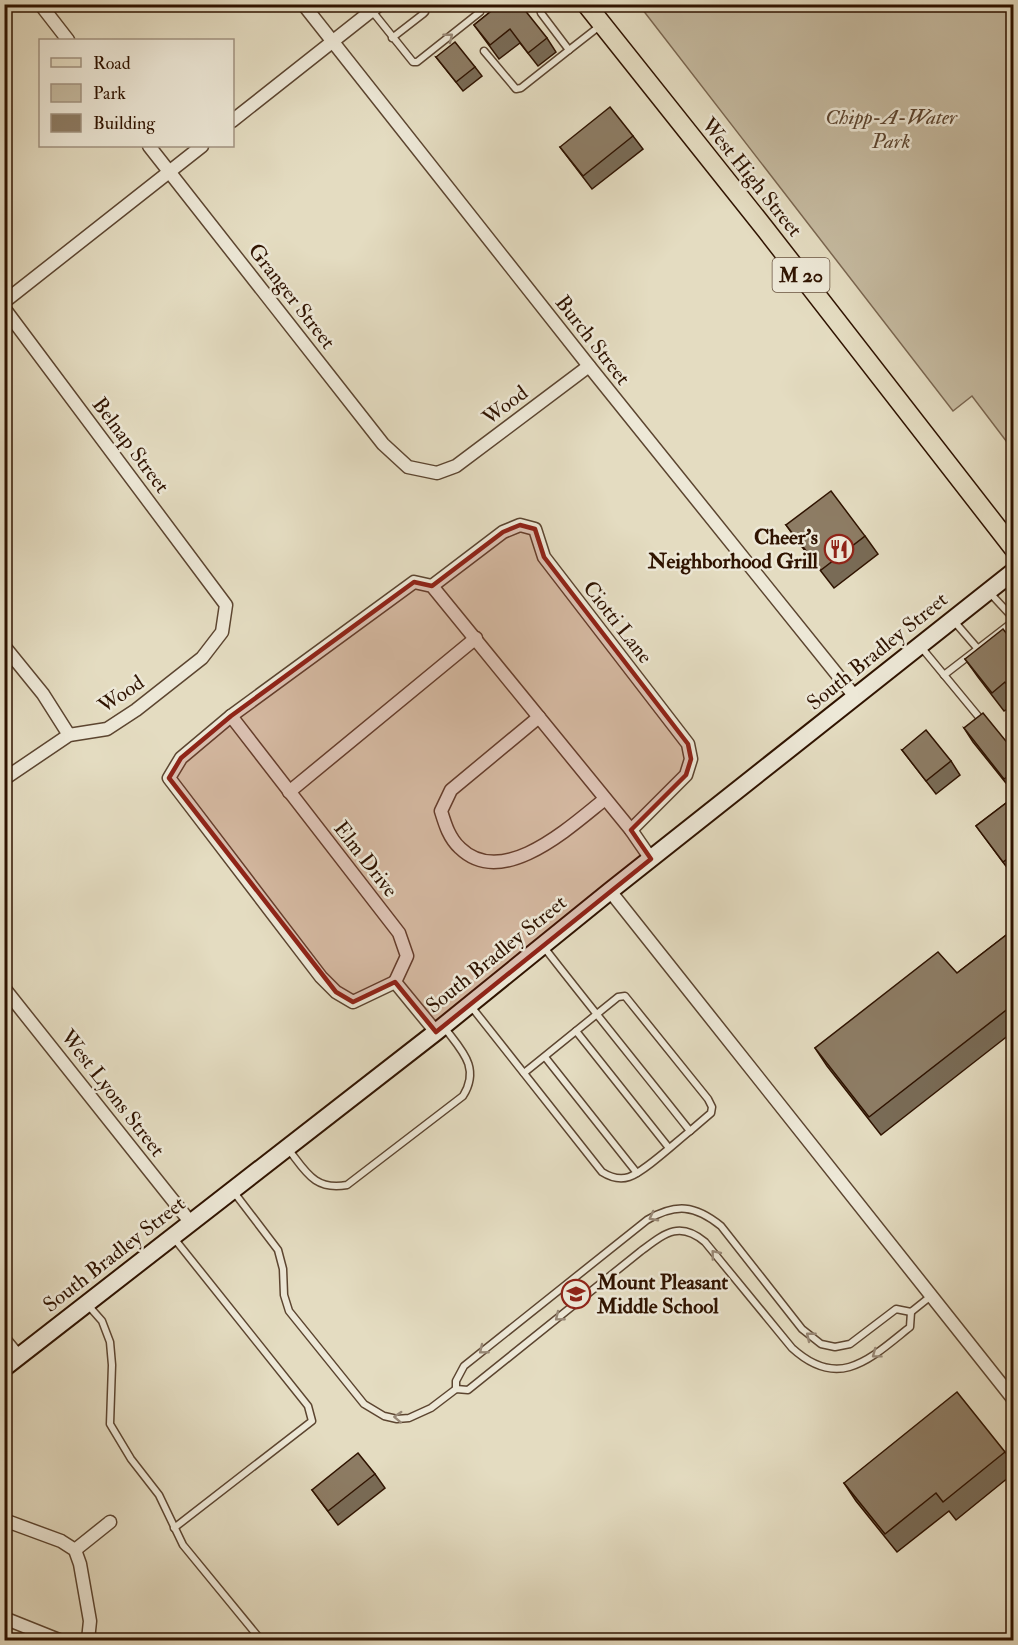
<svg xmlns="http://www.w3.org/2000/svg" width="1018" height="1645" font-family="'IM FELL Double Pica',serif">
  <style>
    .green { fill: #c5baa0; stroke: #7a6650; stroke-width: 1.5 }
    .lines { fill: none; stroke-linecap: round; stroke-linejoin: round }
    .lane-casing { stroke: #5c4530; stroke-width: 9 }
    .street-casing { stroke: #5c4530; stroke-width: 15 }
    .secondary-casing { stroke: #2f1300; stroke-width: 20 }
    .primary-casing { stroke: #2f1300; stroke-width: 21 }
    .lane { stroke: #ede8d7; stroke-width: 6 }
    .street { stroke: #ede8d7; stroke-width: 12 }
    .secondary { stroke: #ede8d7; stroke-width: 16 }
    .primary { stroke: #e4dcc1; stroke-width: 18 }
    .wall { fill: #796b56; stroke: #2f1300; stroke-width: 1.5 }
    .building { fill: #8d7c64; stroke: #2f1300; stroke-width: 1.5 }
    .oneway { stroke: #988876 }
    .marked { fill: #8f2418; fill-opacity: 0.2; stroke: #8f2418; stroke-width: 4.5; stroke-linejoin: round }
    .labels { text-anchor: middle; stroke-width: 5; stroke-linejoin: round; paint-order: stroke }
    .shield { fill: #ede8d7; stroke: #685340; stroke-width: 1.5 }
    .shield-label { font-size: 20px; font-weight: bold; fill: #2f1300 }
    .park-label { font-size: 21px; font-style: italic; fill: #5c4530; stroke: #ede8d7 }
    .street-label { font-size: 21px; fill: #2f1300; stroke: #ede8d7 }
    .poi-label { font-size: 21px; font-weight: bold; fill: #2f1300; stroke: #ede8d7; text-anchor: end }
  </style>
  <rect width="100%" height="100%" fill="#e4dcc1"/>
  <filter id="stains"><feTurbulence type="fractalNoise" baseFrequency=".00333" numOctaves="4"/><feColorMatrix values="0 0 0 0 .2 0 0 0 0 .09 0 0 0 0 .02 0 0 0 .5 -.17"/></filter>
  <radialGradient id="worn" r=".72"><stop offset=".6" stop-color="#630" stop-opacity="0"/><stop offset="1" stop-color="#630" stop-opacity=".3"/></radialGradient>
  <path class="green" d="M 639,5 L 1013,5 L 1013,450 L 972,396 L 953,411 Z"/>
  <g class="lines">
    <g class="lane-casing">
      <g id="lane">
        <path d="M 543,4 L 540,9 L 541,13 L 569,50 L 601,25"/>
        <path d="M 486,7 L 490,4"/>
        <path d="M 372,11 L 413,62 L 417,62 L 480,12"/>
        <path d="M 392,38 L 423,14 L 425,12 L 421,4"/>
        <path d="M 484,51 L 516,89 L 521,88 L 569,50"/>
        <path d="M 990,593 L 1014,619"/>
        <path d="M 953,620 L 978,649"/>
        <path d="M 921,647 L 978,716"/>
        <path d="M 944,675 L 1014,621"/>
        <path d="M 470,1005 L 602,1172 C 610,1177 620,1180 629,1177 C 644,1172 676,1142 690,1131"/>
        <path d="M 576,1031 L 669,1148"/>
        <path d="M 545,1057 L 637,1173"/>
        <path d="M 524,1073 L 618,997 L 625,996 L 708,1099 L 712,1107 L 711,1113 L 690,1131 C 641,1069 591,1008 543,946"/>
        <path d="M 289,1150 C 306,1172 315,1191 347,1185 L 463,1096 C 481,1067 461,1050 444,1027"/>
        <path d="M 233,1191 L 278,1250 L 283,1269 L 284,1295 L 289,1311 L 364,1404 L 384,1416 L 397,1419 L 409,1418 L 431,1408 L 456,1389 L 468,1390 L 641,1251 C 664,1234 679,1220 705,1242 L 792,1348 C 839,1391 870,1359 910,1327 L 911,1312"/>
        <path d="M 173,1237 L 308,1406 L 312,1421 L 174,1528"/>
        <path d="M 87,1304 L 102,1321 L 110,1342 L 112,1365 L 110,1424 L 131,1459 L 159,1495 L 183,1545 L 261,1640"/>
        <path d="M 456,1389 L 456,1381 L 464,1366 L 647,1220 C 676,1203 695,1205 721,1226 L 802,1329 L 821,1344 L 835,1347 L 850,1344 L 896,1309 L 911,1312 L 931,1296"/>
      </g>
    </g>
    <g class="street-casing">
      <g id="street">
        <path d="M 40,4 L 68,40"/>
        <path d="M 303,4 L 589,366 L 856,698"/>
        <path d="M 232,121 L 380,4"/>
        <path d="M 149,146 L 383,444 L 408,467 L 437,473 L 456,466 L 589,366"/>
        <path d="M 4,302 L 202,146"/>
        <path d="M 4,308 L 226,605 L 222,632 L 202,658 L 136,710 L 107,729 L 69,735 L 4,779"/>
        <path d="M 432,586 L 503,532 L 520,525 L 535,529 L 544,557 L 688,744 L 691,759 L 686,775 L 631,830"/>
        <path d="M 4,646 L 43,694 L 69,735"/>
        <path d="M 231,716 L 399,933 L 407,956 L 395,982 L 436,1032"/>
        <path d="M 539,717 L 451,790 L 441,811 C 445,824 449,838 460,848 C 503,890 571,826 605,799"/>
        <path d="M 289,792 L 476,638"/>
        <path d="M 610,891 L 1014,1400"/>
        <path d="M 395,982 L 353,1002 L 336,992 L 321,977 L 169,778 L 181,758 L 231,716 L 414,582 L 432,586 L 631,830 L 651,859"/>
        <path d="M 4,988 L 191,1223"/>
        <path d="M 4,1339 L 19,1357"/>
        <path d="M 4,1520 L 61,1541 L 75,1550 L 80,1564 L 90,1621 L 88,1640"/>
        <path d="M 75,1550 L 110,1522"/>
        <path d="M 4,1618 L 59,1640"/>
      </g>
    </g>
    <g class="secondary-casing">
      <path id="secondary" d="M 4,1368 L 436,1032 L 610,891 L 1014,571"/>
    </g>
    <g class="primary-casing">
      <path id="primary" d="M 586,4 L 766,230 L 1014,549"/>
    </g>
    <use href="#lane" class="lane"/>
    <use href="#street" class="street"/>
    <use href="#secondary" class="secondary"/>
    <use href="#primary" class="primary"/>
  </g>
  <g class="wall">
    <path d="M 500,4 L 547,38 L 556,52 L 538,66 L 520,43 L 499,59 L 474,25 Z"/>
    <path d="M 436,57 L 475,67 L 482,76 L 463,91 Z"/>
    <path d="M 633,136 L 643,149 L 592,189 L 560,147 Z"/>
    <path d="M 786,525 L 865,536 L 878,554 L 834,588 L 799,543 Z"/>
    <path d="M 1014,643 L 1014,704 L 1004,711 L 978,677 L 965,659 Z"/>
    <path d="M 964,728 L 1014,751 L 1014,793 L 973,742 Z"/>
    <path d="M 902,750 L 951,761 L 960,775 L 936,794 Z"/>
    <path d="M 1014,797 L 1014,877 L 976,826 Z"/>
    <path d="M 1014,929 L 1014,1031 L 881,1135 L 827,1066 L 815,1048 L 957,973 Z"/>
    <path d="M 1005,1452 L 1014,1463 L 1014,1473 L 956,1520 L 949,1511 L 897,1552 L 856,1501 L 844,1483 Z"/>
    <path d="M 375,1474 L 385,1488 L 338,1525 L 312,1490 Z"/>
  </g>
  <g class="building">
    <path d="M 500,4 L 520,4 L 547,38 L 528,53 L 510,29 L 490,45 L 474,25 Z"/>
    <path d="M 455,42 L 475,67 L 456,82 L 436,57 Z"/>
    <path d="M 610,107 L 633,136 L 583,176 L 560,147 Z"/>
    <path d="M 831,491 L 865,536 L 821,570 L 786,525 Z"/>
    <path d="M 1003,629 L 1014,643 L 1014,694 L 1005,682 L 992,693 L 965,659 Z"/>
    <path d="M 983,713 L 1014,751 L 1014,772 L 1004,779 L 964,728 Z"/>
    <path d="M 926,730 L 951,761 L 926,781 L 902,750 Z"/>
    <path d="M 1014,797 L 1014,854 L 1003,862 L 976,826 Z"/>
    <path d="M 1014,929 L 1014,1004 L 869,1117 L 815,1048 L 938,952 L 957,973 Z"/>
    <path d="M 957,1392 L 1005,1452 L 943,1502 L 936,1493 L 885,1534 L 844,1483 Z"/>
    <path d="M 358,1453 L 375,1474 L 328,1511 L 312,1490 Z"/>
  </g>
  <defs><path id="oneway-chevron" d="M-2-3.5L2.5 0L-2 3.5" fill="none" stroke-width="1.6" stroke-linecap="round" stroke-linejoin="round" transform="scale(1.5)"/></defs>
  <g class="oneway">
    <use href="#oneway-chevron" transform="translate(449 37) rotate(-38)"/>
    <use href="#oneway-chevron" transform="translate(653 1217) rotate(152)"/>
    <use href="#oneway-chevron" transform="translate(715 1254) rotate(-129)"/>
    <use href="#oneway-chevron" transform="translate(559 1317) rotate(141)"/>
    <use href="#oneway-chevron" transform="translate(810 1336) rotate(-141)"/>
    <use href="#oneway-chevron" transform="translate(483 1350) rotate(141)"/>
    <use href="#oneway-chevron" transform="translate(876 1354) rotate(143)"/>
    <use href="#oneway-chevron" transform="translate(398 1417) rotate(-177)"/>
  </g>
  <path class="marked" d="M 520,525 L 535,529 L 544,557 L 688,744 L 691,759 L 686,775 L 631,830 L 651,859 L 436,1032 L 395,982 L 353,1002 L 336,992 L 169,778 L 181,758 L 231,716 L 414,582 L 432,586 L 503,532 Z"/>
  <defs>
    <g id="restaurant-ring" transform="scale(1.5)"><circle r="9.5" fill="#ede8d7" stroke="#8f2418" stroke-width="1.5"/><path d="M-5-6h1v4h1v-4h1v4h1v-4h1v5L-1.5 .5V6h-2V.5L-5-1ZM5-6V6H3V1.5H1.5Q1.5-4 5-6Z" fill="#8f2418"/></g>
    <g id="school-ring" transform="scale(1.5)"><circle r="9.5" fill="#ede8d7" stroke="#8f2418" stroke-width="1.5"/><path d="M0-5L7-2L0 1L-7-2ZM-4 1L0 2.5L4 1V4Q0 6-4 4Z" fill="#8f2418"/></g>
  </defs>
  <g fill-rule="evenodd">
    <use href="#restaurant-ring" x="839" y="549"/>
    <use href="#school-ring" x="576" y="1294"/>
  </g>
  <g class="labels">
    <rect class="shield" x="772.5" y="258" width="57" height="34" rx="4.5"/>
    <g class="shield-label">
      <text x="801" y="282">M 20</text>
    </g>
    <g class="park-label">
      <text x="891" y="124">Chipp-A-Water<tspan x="891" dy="24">Park</tspan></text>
    </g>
    <g class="street-label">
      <text transform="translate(752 177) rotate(51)" y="7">West High Street</text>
      <text transform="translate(292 296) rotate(52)" y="7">Granger Street</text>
      <text transform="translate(593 340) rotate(52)" y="7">Burch Street</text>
      <text transform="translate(505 405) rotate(-37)" y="7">Wood</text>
      <text transform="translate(131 445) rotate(53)" y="7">Belnap Street</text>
      <text transform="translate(618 622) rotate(52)" y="7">Ciotti Lane</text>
      <text transform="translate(877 651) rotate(-39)" y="7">South Bradley Street</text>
      <text transform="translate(121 694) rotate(-34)" y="7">Wood</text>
      <text transform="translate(366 859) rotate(52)" y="7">Elm Drive</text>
      <text transform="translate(496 954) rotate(-39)" y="7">South Bradley Street</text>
      <text transform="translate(113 1093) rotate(52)" y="7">West Lyons Street</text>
      <text transform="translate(114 1254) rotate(-38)" y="7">South Bradley Street</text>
    </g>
    <g class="poi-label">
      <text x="818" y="544">Cheer's<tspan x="818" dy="24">Neighborhood Grill</tspan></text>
      <text x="597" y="1289" text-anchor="start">Mount Pleasant<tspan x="597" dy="24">Middle School</tspan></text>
    </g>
  </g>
  <rect width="1018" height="1645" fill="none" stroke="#e4dcc1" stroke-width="24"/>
  <rect x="6" y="6" width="1006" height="1633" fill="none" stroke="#2f1300" stroke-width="3"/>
  <rect x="12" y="12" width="994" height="1621" fill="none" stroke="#2f1300" stroke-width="1.5"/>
  <rect x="39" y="39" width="195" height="108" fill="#ede8d7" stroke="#a19381" stroke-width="1.5"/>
  <rect x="51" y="58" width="30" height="9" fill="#e4dcc1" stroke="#a19381" stroke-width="1.5"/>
  <text x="93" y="69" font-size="18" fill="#2f1300">Road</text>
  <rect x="51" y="84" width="30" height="18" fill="#c5baa0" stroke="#a19381" stroke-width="1.5"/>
  <text x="93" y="99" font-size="18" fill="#2f1300">Park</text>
  <rect x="51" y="114" width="30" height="18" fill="#8d7c64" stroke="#a19381" stroke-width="1.5"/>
  <text x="93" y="129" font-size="18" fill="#2f1300">Building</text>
  <rect width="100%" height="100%" filter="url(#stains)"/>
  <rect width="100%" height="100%" fill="url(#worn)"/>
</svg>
